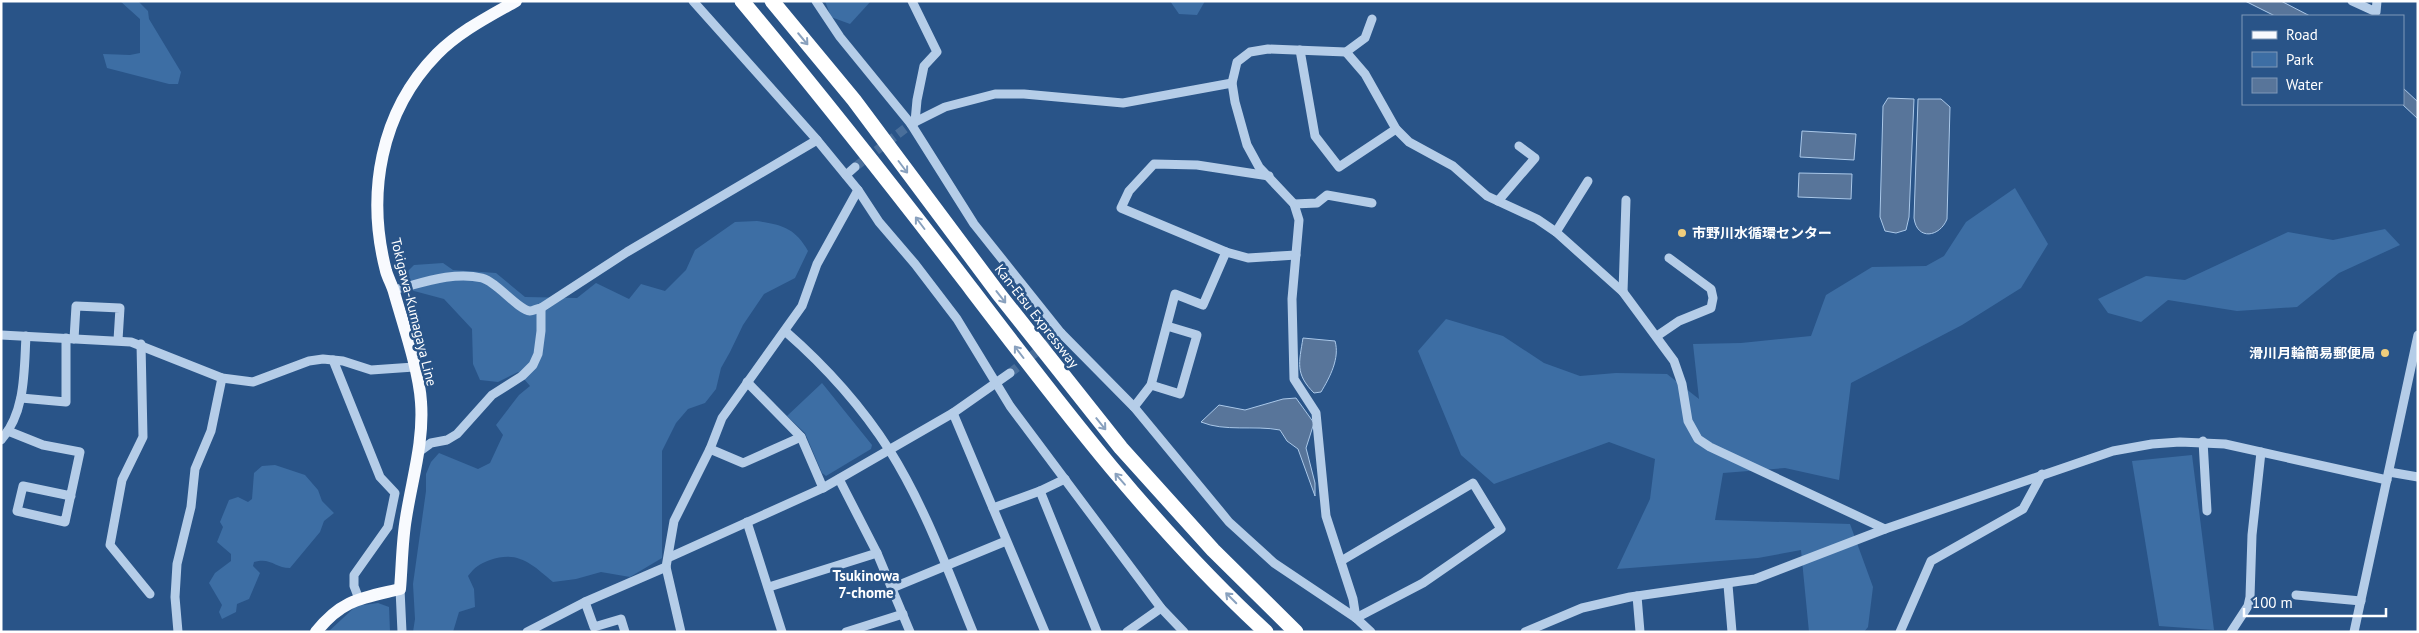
<svg xmlns="http://www.w3.org/2000/svg" width="2419" height="633" font-family="'PT Sans','Noto Sans JP',sans-serif">
  <style>
    .green { fill: #3d6ea4 }
    .water { fill: #58759a; stroke: #aac8e9 }
    .lines { fill: none; stroke-linecap: round; stroke-linejoin: round }
    .minor-tunnel { stroke: #496e9a; stroke-width: 9; stroke-dasharray: 9 4.5; stroke-linecap: butt }
    .minor { stroke: #b5cde8; stroke-width: 9 }
    .major { stroke: #f8fafe; stroke-width: 12 }
    .highway { stroke: #fff; stroke-width: 15 }
    .oneway { stroke: #89a1be }
    .poi-dot { fill: #f0cd7c; stroke: #295488; stroke-width: 2 }
    .labels { text-anchor: middle; stroke-width: 5; stroke-linejoin: round; paint-order: stroke }
    .poi-label { font-size: 14px; font-weight: bold; fill: #fff; stroke: #295488; text-anchor: start }
    .street-label { font-size: 14px; fill: #fff; stroke: #295488 }
    .neighbourhood-label { font-size: 15px; font-weight: bold; fill: #fff; stroke: #295488 }
  </style>
  <rect width="100%" height="100%" fill="#295488"/>
  <g class="green">
    <path d="M 120,1 L 138,1 L 148,11 L 149,19 L 181,72 L 178,84 L 169,84 L 107,68 L 103,54 L 130,55 L 140,53 L 140,19 Z"/>
    <path d="M 825,1 L 871,1 L 850,24 L 831,17 Z"/>
    <path d="M 1170,1 L 1205,1 L 1197,15 L 1179,14 Z"/>
    <path d="M 2015,188 L 2048,244 L 2021,288 L 1962,325 L 1851,383 L 1839,480 L 1785,468 L 1723,473 L 1715,520 L 1850,524 L 1873,587 L 1868,627 L 1864,632 L 1809,632 L 1801,550 L 1758,558 L 1617,569 L 1650,499 L 1655,459 L 1609,442 L 1494,484 L 1461,455 L 1418,351 L 1446,319 L 1503,336 L 1544,363 L 1580,376 L 1616,373 L 1667,374 L 1699,399 L 1693,344 L 1741,343 L 1811,336 L 1826,295 L 1872,267 L 1926,266 L 1944,256 L 1966,222 Z"/>
    <path d="M 757,221 C 782,225 795,228 808,251 L 795,278 L 764,294 L 743,325 L 730,352 L 721,368 L 716,389 L 705,403 L 688,409 L 676,423 L 662,451 L 662,558 L 630,577 L 601,572 L 576,579 L 553,582 C 532,564 518,550 490,560 C 479,564 475,567 468,576 L 474,589 L 475,607 L 459,612 L 453,632 L 413,632 L 415,619 L 413,584 L 426,491 L 426,474 L 431,462 L 439,453 L 478,469 L 490,463 L 503,435 L 496,425 L 519,395 L 530,386 L 518,372 L 498,382 L 480,380 L 473,364 L 472,329 L 444,299 L 414,291 L 398,281 L 414,265 L 443,263 L 453,270 L 496,273 L 525,297 L 577,298 L 596,283 L 629,299 L 641,284 L 665,291 L 686,270 L 695,250 L 735,222 Z"/>
    <path d="M 2385,229 L 2400,245 L 2339,273 L 2297,307 L 2237,311 L 2168,300 L 2141,322 L 2108,313 L 2098,299 L 2146,276 L 2185,280 L 2288,232 L 2333,240 Z"/>
    <path d="M 822,383 L 872,445 L 871,449 L 826,476 L 822,473 L 805,433 L 787,416 Z"/>
    <path d="M 2192,455 L 2214,630 L 2159,626 L 2132,461 Z"/>
    <path d="M 275,465 L 305,475 L 318,490 L 322,501 L 334,513 L 324,521 L 320,532 L 290,568 C 275,568 271,557 254,562 L 253,566 L 260,573 L 249,599 L 237,604 L 236,612 L 222,619 L 219,612 L 222,605 L 209,583 L 215,573 L 231,561 L 231,554 L 217,542 L 223,527 L 220,522 L 229,500 L 238,497 L 248,502 L 252,499 L 254,473 L 262,466 Z"/>
    <path d="M 378,603 L 389,607 L 390,632 L 328,632 L 356,606 Z"/>
  </g>
  <g class="water">
    <path d="M 2245,1 L 2281,1 L 2310,16 L 2275,16 Z"/>
    <path d="M 2403,88 L 2418,102 L 2418,119 L 2402,104 Z"/>
    <path d="M 1888,98 L 1914,99 L 1909,217 L 1906,230 L 1896,233 L 1885,231 L 1880,217 L 1883,106 Z"/>
    <path d="M 1918,99 L 1941,99 L 1950,107 L 1947,219 C 1940,237 1917,241 1914,218 Z"/>
    <path d="M 1802,131 L 1856,134 L 1854,160 L 1800,157 Z"/>
    <path d="M 1799,173 L 1852,174 L 1851,199 L 1798,197 Z"/>
    <path d="M 1303,338 L 1335,341 C 1340,358 1330,377 1321,392 L 1314,393 C 1295,374 1299,363 1303,338 Z"/>
    <path d="M 1296,398 L 1314,423 L 1306,448 L 1315,483 L 1315,496 L 1298,449 L 1287,441 L 1280,430 C 1254,425 1225,432 1201,422 L 1219,405 L 1245,410 L 1283,399 Z"/>
  </g>
  <g class="lines">
    <g class="minor-tunnel">
      <path d="M 855,167 L 911,124"/>
      <path d="M 1010,373 L 1053,339"/>
    </g>
    <g class="minor">
      <path d="M 693,1 L 817,140 L 858,190 L 879,222 L 915,264 L 957,319 L 1010,406 L 1161,608 L 1184,632"/>
      <path d="M 816,1 L 840,37 L 911,124 L 974,224 L 1061,333 L 1134,407 L 1229,522 L 1274,563 L 1356,618 L 1371,632"/>
      <path d="M 912,1 L 937,52 L 924,66 L 917,100 L 915,122"/>
      <path d="M 2352,1 L 2376,12 L 2377,1"/>
      <path d="M 1300,50 L 1315,136 L 1339,167 L 1396,129"/>
      <path d="M 1346,52 L 1365,74 L 1396,129 L 1409,142 L 1453,166 L 1487,196 L 1537,219 L 1556,232 L 1623,292 L 1674,361 L 1682,384 L 1688,421 L 1698,439 L 1710,447 L 1885,529"/>
      <path d="M 911,124 L 945,107 L 995,94 L 1024,94 L 1123,103 L 1232,83"/>
      <path d="M 846,175 L 855,167"/>
      <path d="M 1269,176 L 1197,165 L 1154,164 L 1129,191 L 1121,208 L 1226,252 L 1248,258 L 1296,255"/>
      <path d="M 1498,201 L 1535,158 L 1519,146"/>
      <path d="M 1294,204 L 1317,203 L 1327,195 L 1372,203"/>
      <path d="M 1556,232 L 1588,181"/>
      <path d="M 394,290 C 422,283 453,271 482,278 C 497,282 518,310 530,311 C 533,311 538,308 541,308 L 627,252 L 817,140"/>
      <path d="M 1623,292 L 1626,200"/>
      <path d="M 785,331 C 824,365 862,407 890,451 C 925,507 948,571 973,632"/>
      <path d="M 1,335 L 131,342 L 222,378 L 253,382 L 309,361 L 323,359 L 343,361 L 371,370 L 414,367"/>
      <path d="M 1657,336 L 1679,321 L 1711,308 L 1713,298 L 1711,289 L 1669,258"/>
      <path d="M 74,339 L 76,306 L 120,308 L 118,340"/>
      <path d="M 1053,339 L 1061,333"/>
      <path d="M 141,344 L 143,437 L 122,480 L 110,545 L 150,594"/>
      <path d="M 333,360 L 380,477 L 395,493 L 388,527 L 354,575 L 354,586 L 359,599"/>
      <path d="M 747,382 L 801,437 L 823,488"/>
      <path d="M 1151,385 L 1180,394 L 1197,335 L 1167,326"/>
      <path d="M 21,398 L 66,402 L 66,338"/>
      <path d="M 1134,407 L 1151,385 L 1175,294 L 1203,305 L 1226,252"/>
      <path d="M 953,413 L 1045,632"/>
      <path d="M 8,431 L 43,445 L 80,452 L 65,522 L 17,511 L 23,486 L 71,496"/>
      <path d="M 1,440 C 26,412 24,370 26,336"/>
      <path d="M 2203,441 L 2207,511"/>
      <path d="M 710,449 L 743,463 L 801,437"/>
      <path d="M 420,451 L 431,443 L 447,440 L 457,434 L 492,395 L 522,376 L 533,365 L 538,354 L 541,331 L 541,308"/>
      <path d="M 2389,472 L 2418,477"/>
      <path d="M 839,479 L 877,553 L 910,632"/>
      <path d="M 1040,491 L 1097,632"/>
      <path d="M 993,508 L 1040,491 L 1065,479"/>
      <path d="M 747,522 L 782,632"/>
      <path d="M 670,557 L 823,488 L 953,413 L 1010,373"/>
      <path d="M 1341,561 L 1473,483 L 1501,529 L 1423,583 L 1356,618"/>
      <path d="M 666,567 L 681,632"/>
      <path d="M 1728,585 L 1732,632"/>
      <path d="M 769,587 L 877,553"/>
      <path d="M 892,588 L 1006,541"/>
      <path d="M 400,589 L 402,632"/>
      <path d="M 2296,595 L 2361,601"/>
      <path d="M 1637,596 L 1640,632"/>
      <path d="M 585,602 L 594,627 L 621,619 L 625,632"/>
      <path d="M 1356,618 L 1353,599 L 1326,516 L 1316,413 L 1294,379 L 1292,299 L 1299,220 L 1294,204 L 1259,167 L 1247,145 L 1235,102 L 1232,83 L 1237,62 L 1250,52 L 1268,49 L 1346,52 L 1365,38 L 1372,19"/>
      <path d="M 178,632 L 175,597 L 177,564 L 191,507 L 195,469 L 211,431 L 222,378"/>
      <path d="M 527,632 L 585,602 L 666,567 L 674,521 L 710,449 L 722,418 L 802,306 L 817,264 L 858,190"/>
      <path d="M 846,632 L 903,614"/>
      <path d="M 1127,632 L 1161,608"/>
      <path d="M 1525,632 L 1582,608 L 1630,597 L 1755,579 L 1885,529 L 2113,451 L 2152,444 L 2180,442 L 2225,444 L 2387,480"/>
      <path d="M 1900,632 L 1931,561 L 2023,509 L 2042,474"/>
      <path d="M 2231,632 L 2248,606 L 2250,597 L 2252,535 L 2261,452"/>
      <path d="M 2354,632 L 2418,335"/>
    </g>
    <path class="major" d="M 316,632 C 342,599 362,598 400,589 C 402,566 402,541 406,518 C 412,479 424,442 421,402 C 419,370 403,324 394,292 C 392,285 388,278 386,271 C 366,194 380,112 437,54 C 460,31 488,17 516,1"/>
    <g class="highway">
      <path d="M 742,1 C 819,93 893,187 966,282 C 1059,404 1152,527 1266,632"/>
      <path d="M 772,1 L 854,100 L 998,293 L 1121,448 L 1213,550 L 1296,632"/>
    </g>
  </g>
  <defs><path id="oneway-shaft" d="M-6 0H5M1.5-3L5.5 0L1.5 3" fill="none" stroke-width="1.6" stroke-linecap="round" stroke-linejoin="round" transform="scale(1.25)"/></defs>
  <g class="oneway">
    <use href="#oneway-shaft" transform="translate(803 39) rotate(50)"/>
    <use href="#oneway-shaft" transform="translate(903 167) rotate(53)"/>
    <use href="#oneway-shaft" transform="translate(920 223) rotate(-127)"/>
    <use href="#oneway-shaft" transform="translate(1001 297) rotate(52)"/>
    <use href="#oneway-shaft" transform="translate(1019 352) rotate(-127)"/>
    <use href="#oneway-shaft" transform="translate(1101 424) rotate(51)"/>
    <use href="#oneway-shaft" transform="translate(1120 479) rotate(-131)"/>
    <use href="#oneway-shaft" transform="translate(1231 598) rotate(-135)"/>
  </g>
  <g class="poi-dot">
    <circle cx="1682" cy="233" r="5"/>
    <circle cx="2385" cy="353" r="5"/>
  </g>
  <g class="labels">
    <g class="poi-label">
      <text x="1692" y="238">市野川水循環センター</text>
      <text x="2375" y="358" text-anchor="end">滑川月輪簡易郵便局</text>
    </g>
    <g class="street-label">
      <text transform="translate(414 312) rotate(76)" y="5">Tokigawa-Kumagaya Line</text>
      <text transform="translate(1037 316) rotate(52)" y="5">Kan-Etsu Expressway</text>
    </g>
    <g class="neighbourhood-label">
      <text x="866" y="581">Tsukinowa<tspan x="866" dy="17">7-chome</tspan></text>
    </g>
  </g>
  <rect width="2419" height="633" fill="none" stroke="#ffffff" stroke-width="5"/>
  <rect x="2242" y="15" width="162" height="90" fill="#295488" stroke="#7f98b8"/>
  <rect x="2252" y="31" width="25" height="8" fill="#f8fafe" stroke="#7f98b8"/>
  <text x="2286" y="40" font-size="15" fill="#ffffff">Road</text>
  <rect x="2252" y="52" width="25" height="15" fill="#3d6ea4" stroke="#7f98b8"/>
  <text x="2286" y="65" font-size="15" fill="#ffffff">Park</text>
  <rect x="2252" y="78" width="25" height="15" fill="#58759a" stroke="#7f98b8"/>
  <text x="2286" y="90" font-size="15" fill="#ffffff">Water</text>
  <path d="M2244 608v8h142v-8" fill="none" stroke="#ffffff" stroke-width="2.5"/>
  <text x="2252" y="608" font-size="15" fill="#ffffff" stroke="#295488" stroke-width="4" paint-order="stroke">100 m</text>
</svg>
